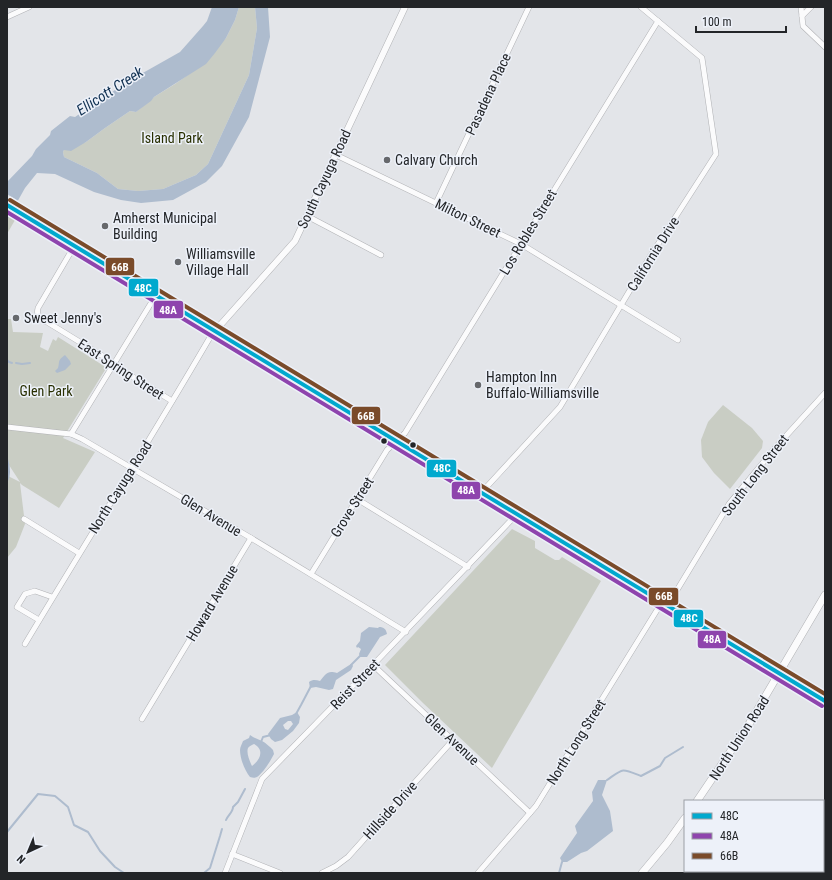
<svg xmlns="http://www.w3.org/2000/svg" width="832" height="880" font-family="'Roboto Condensed',sans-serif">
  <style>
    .green { fill: #c9cdc4 }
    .water { fill: #aebcce; fill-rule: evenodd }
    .pier { fill: #e3e5e9 }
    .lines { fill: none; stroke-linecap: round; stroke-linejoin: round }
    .stream { stroke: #aebcce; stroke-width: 2 }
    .minor-casing { stroke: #b1b2b5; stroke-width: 6 }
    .tertiary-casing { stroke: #b1b2b5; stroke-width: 7 }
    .secondary-casing { stroke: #b1b2b5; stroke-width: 8 }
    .primary-casing { stroke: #b1b2b5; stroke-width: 9 }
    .minor { stroke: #fbfbfc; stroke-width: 5 }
    .tertiary { stroke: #fbfbfc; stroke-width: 6 }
    .secondary { stroke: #fbfbfc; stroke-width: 7 }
    .primary { stroke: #fbfbfc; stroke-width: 8 }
    .bus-1-casing { stroke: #edf1f9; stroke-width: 7 }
    .bus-2-casing { stroke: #edf1f9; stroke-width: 7 }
    .bus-3-casing { stroke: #edf1f9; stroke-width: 7 }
    .bus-1 { stroke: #00a9ce; stroke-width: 4 }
    .bus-2 { stroke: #8e44ad; stroke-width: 4 }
    .bus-3 { stroke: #7a4b2a; stroke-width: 4 }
    .poi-dot { fill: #66686c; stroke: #edf1f9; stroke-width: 1.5 }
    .bus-dot { fill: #232528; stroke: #edf1f9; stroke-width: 1.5 }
    .labels { text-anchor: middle; stroke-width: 3; stroke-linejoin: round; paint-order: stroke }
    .street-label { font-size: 14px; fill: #232528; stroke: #edf1f9 }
    .park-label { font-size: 14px; fill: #282f00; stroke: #edf1f9 }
    .poi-label { font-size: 14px; fill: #232528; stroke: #edf1f9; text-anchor: start }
    .water-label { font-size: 15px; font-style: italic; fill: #103051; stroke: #edf1f9 }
    .line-badge { stroke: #edf1f9; stroke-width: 1.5 }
    .badge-label { font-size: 11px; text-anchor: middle; font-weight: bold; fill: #fff }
  </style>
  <rect width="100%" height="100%" fill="#e3e5e9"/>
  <g class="green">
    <path d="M 239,7 L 255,7 L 257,28 L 249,75 L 208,164 L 196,175 L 163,189 L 138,191 L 118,189 L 97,173 L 64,157 L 63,152 L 64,150 L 86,142 L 105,128 L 130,111 L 136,112 L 154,97 L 175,84 L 195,70 L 226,38 L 235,20 Z"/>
    <path d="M 7,215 L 15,220 L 7,234 Z"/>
    <path d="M 7,317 L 7,319 L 11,319 L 13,332 L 43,333 L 40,347 L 48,351 L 53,339 L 56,341 L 58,337 L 104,366 L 105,370 L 63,438 L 95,452 L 59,508 L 22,485 L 20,483 L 25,524 L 16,547 L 7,558 L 7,464 L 8,476 L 20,482 L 9,465 L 7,461 Z"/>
    <path d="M 723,405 L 752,428 L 763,441 L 762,448 L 730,489 L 714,473 L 702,457 L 701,440 L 708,422 Z"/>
    <path d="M 512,529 L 535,541 L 535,548 L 555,560 L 559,560 L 562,557 L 601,581 L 492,768 L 423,703 L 385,665 Z"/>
  </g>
  <g class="water">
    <path d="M 212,7 L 239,7 L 235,20 L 226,38 L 215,53 L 206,64 L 154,97 L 151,101 L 136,112 L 130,111 L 105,128 L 86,142 L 71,151 L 64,150 L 63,152 L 64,157 L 97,173 L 118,189 L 138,191 L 163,189 L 196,175 L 208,164 L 249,75 L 257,28 L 255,7 L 268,7 L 270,37 L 249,117 L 222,166 L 206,182 L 173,200 L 141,203 L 121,200 L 94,192 L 55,174 L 37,173 L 25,188 L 7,220 L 7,182 L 32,156 L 36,149 L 50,135 L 51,131 L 70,116 L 75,117 L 115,90 L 132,81 L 141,74 L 180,52 L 203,26 L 207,21 Z"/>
    <path d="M 65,355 L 70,361 L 71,364 L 65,370 L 57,373 L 55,371 L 58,368 C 60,361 57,361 65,355 Z"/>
    <path d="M 369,627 L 378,628 L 379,627 C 384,627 386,629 387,634 L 380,637 L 367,657 L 360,657 L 359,654 L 361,649 L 358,647 L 357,648 L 356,646 L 360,641 L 361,633 Z"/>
    <path d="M 351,664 L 352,664 L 353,666 L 351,670 L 336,680 L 333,689 L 329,690 L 316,687 L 310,688 L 309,682 C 313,679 316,680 320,681 C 326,674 327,670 337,673 Z"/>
    <path d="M 297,712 L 300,717 L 299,723 L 293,731 L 282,740 L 275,742 L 271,739 L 268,734 L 280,718 L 292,715 ZM 288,721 L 291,721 L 293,724 L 288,730 L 285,729 L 283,725 Z"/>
    <path d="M 250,735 C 254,738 258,739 262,741 C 266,743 270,747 273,750 L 274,754 C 271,760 264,772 257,777 C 255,778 253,778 250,777 C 245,771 240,759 240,750 C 240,747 242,744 243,741 L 249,738 ZM 254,744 C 265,750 260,760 252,766 C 250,762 246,753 248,748 C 249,746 252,745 254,744 Z"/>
    <path d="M 598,780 L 607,780 L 602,795 L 610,811 L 613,831 L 587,851 L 581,853 L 567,862 L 562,862 L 560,858 L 577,833 L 575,826 L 593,801 L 592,792 Z"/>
  </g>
  <path class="pier" d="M 7,194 L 18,201 L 8,216 L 7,215 Z"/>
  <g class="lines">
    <g class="stream">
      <path d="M 7,360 L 9,362 L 12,363"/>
      <path d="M 16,363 L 22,364 L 30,363"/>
      <path d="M 7,459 C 9,466 10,475 7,481"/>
      <path d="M 351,665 L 360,656"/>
      <path d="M 296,714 L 301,705 L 311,686"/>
      <path d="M 261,742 L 263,737 L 271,735"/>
      <path d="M 607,780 C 624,768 621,768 641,776 L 660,766 L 665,758 L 683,747"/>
      <path d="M 226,820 C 228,815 233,812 233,807 L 238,802 L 245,789"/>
      <path d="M 7,832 L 38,794 L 55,796 L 61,801 L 68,807 L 74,825 L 88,832 L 100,851 L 115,867 L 124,873"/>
      <path d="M 204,873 L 210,868 L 220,836 L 222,829"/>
      <path d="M 559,873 L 562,862"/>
    </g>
    <g class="minor-casing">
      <g id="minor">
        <path d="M 801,7 L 803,26 L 825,47"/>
        <path d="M 802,16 L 811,7"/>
        <path d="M 7,17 L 29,7"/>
        <path d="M 336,155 L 521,244 L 678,340"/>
        <path d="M 436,203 L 529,7"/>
        <path d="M 307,216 L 381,255"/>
        <path d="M 76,246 L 69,255 L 38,308 C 36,316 40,321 47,322 L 106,358 L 120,369 L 172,401"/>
        <path d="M 7,427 L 61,433 L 71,434 L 82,439 L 251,538 L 406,632"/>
        <path d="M 71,434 L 156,295"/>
        <path d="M 481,493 L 560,407 L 651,255 L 716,154 L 702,58 L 641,7"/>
        <path d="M 357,499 L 468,567"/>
        <path d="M 24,519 L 79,553"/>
        <path d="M 311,574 L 387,450 L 405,433 L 658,21"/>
        <path d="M 668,605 L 729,504 L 775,448 L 825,393"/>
        <path d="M 39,620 L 17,607 L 25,594 L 35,591 L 52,597"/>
        <path d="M 25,644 C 86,542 149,442 209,339 L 215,331"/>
        <path d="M 373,665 L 530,813"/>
        <path d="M 142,719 L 251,538"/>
        <path d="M 232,854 L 280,873"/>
        <path d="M 225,873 L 262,779 L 373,665 L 517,514"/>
        <path d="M 322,873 L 336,866 L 348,857 L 453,740"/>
        <path d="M 478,873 L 536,806 L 662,602"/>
      </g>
    </g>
    <g class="tertiary-casing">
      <path id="tertiary" d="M 215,331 L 295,241 L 405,7"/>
    </g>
    <g class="secondary-casing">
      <g id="secondary">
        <path d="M 697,801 L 749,724 L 825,595"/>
        <path d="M 642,873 L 667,843 L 685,818"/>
      </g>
    </g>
    <g class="primary-casing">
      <path id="primary" d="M 7,205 L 825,701"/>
    </g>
    <use href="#minor" class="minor"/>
    <use href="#tertiary" class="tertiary"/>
    <use href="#secondary" class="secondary"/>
    <use href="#primary" class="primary"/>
    <g class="bus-1-casing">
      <path id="bus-1" d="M 7,205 L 825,701"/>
    </g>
    <g class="bus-2-casing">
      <path id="bus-2" d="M 7,212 L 822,706"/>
    </g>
    <g class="bus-3-casing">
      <path id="bus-3" d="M 10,200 L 825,694"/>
    </g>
    <use href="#bus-1" class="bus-1"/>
    <use href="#bus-2" class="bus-2"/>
    <use href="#bus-3" class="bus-3"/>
  </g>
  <g class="poi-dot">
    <circle cx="387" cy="160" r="4"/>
    <circle cx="105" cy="226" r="4"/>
    <circle cx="178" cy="262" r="4"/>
    <circle cx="16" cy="318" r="4"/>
    <circle cx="478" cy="385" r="4"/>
  </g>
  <g class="bus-dot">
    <circle cx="384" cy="441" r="3.5"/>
    <circle cx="413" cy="445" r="3.5"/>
  </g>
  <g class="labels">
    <g class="street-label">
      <text transform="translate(488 94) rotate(-65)" y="5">Pasadena Place</text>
      <text transform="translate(324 179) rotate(-65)" y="5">South Cayuga Road</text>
      <text transform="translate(468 218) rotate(26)" y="5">Milton Street</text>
      <text transform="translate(528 232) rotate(-59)" y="5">Los Robles Street</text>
      <text transform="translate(653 254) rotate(-58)" y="5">California Drive</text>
      <text transform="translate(121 369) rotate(33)" y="5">East Spring Street</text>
      <text transform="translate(755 475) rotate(-52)" y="5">South Long Street</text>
      <text transform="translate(120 487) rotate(-58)" y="5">North Cayuga Road</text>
      <text transform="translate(352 507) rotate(-58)" y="5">Grove Street</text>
      <text transform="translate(211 515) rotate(31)" y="5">Glen Avenue</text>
      <text transform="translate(212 603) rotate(-59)" y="5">Howard Avenue</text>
      <text transform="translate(355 684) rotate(-46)" y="5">Reist Street</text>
      <text transform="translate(739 738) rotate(-57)" y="5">North Union Road</text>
      <text transform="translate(452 739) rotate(43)" y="5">Glen Avenue</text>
      <text transform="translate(576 742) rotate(-58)" y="5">North Long Street</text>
      <text transform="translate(390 810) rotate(-48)" y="5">Hillside Drive</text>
    </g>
    <g class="park-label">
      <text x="172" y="143">Island Park</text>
      <text x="46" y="396">Glen Park</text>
    </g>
    <g class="poi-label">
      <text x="395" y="165">Calvary Church</text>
      <text x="113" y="223">Amherst Municipal<tspan x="113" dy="16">Building</tspan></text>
      <text x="186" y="259">Williamsville<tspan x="186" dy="16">Village Hall</tspan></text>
      <text x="24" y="323">Sweet Jenny's</text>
      <text x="486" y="382">Hampton Inn<tspan x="486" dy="16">Buffalo-Williamsville</tspan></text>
    </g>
    <g class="water-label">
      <text transform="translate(110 91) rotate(-33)" y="5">Ellicott Creek</text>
    </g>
  </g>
  <g class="line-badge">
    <rect x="105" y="257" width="30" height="19" rx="4" fill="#7a4b2a"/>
    <rect x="128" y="278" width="31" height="19" rx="4" fill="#00a9ce"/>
    <rect x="153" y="300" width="31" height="19" rx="4" fill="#8e44ad"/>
    <rect x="351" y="406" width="30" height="19" rx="4" fill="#7a4b2a"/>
    <rect x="426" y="459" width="31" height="19" rx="4" fill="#00a9ce"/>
    <rect x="451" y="481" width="30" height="19" rx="4" fill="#8e44ad"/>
    <rect x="648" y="587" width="31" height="19" rx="4" fill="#7a4b2a"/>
    <rect x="673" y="609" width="31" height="19" rx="4" fill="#00a9ce"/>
    <rect x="697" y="630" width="30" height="19" rx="4" fill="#8e44ad"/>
  </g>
  <g class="badge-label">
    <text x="120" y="271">66B</text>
    <text x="143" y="292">48C</text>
    <text x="168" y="314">48A</text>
    <text x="366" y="420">66B</text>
    <text x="442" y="472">48C</text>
    <text x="466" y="494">48A</text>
    <text x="664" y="600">66B</text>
    <text x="689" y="622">48C</text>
    <text x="712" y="643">48A</text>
  </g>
  <rect width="832" height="880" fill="none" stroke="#232528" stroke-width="16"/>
  <rect x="684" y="800" width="140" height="72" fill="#edf1f9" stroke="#9c9fa5"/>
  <rect x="692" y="813" width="20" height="6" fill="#00a9ce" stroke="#9c9fa5"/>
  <text x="720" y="820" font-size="12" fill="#232528">48C</text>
  <rect x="692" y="833" width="20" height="6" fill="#8e44ad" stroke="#9c9fa5"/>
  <text x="720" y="840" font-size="12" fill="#232528">48A</text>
  <rect x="692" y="853" width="20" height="6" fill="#7a4b2a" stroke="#9c9fa5"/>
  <text x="720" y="860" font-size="12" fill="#232528">66B</text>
  <g transform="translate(28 852) rotate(224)" stroke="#edf1f9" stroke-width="3" paint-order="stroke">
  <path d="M0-3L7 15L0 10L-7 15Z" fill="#232528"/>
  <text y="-6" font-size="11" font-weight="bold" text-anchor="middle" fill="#232528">N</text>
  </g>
  <path d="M696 26v6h90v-6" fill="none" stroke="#232528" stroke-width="2"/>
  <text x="702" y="26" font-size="12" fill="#232528" stroke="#edf1f9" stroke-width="3" paint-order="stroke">100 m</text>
</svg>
